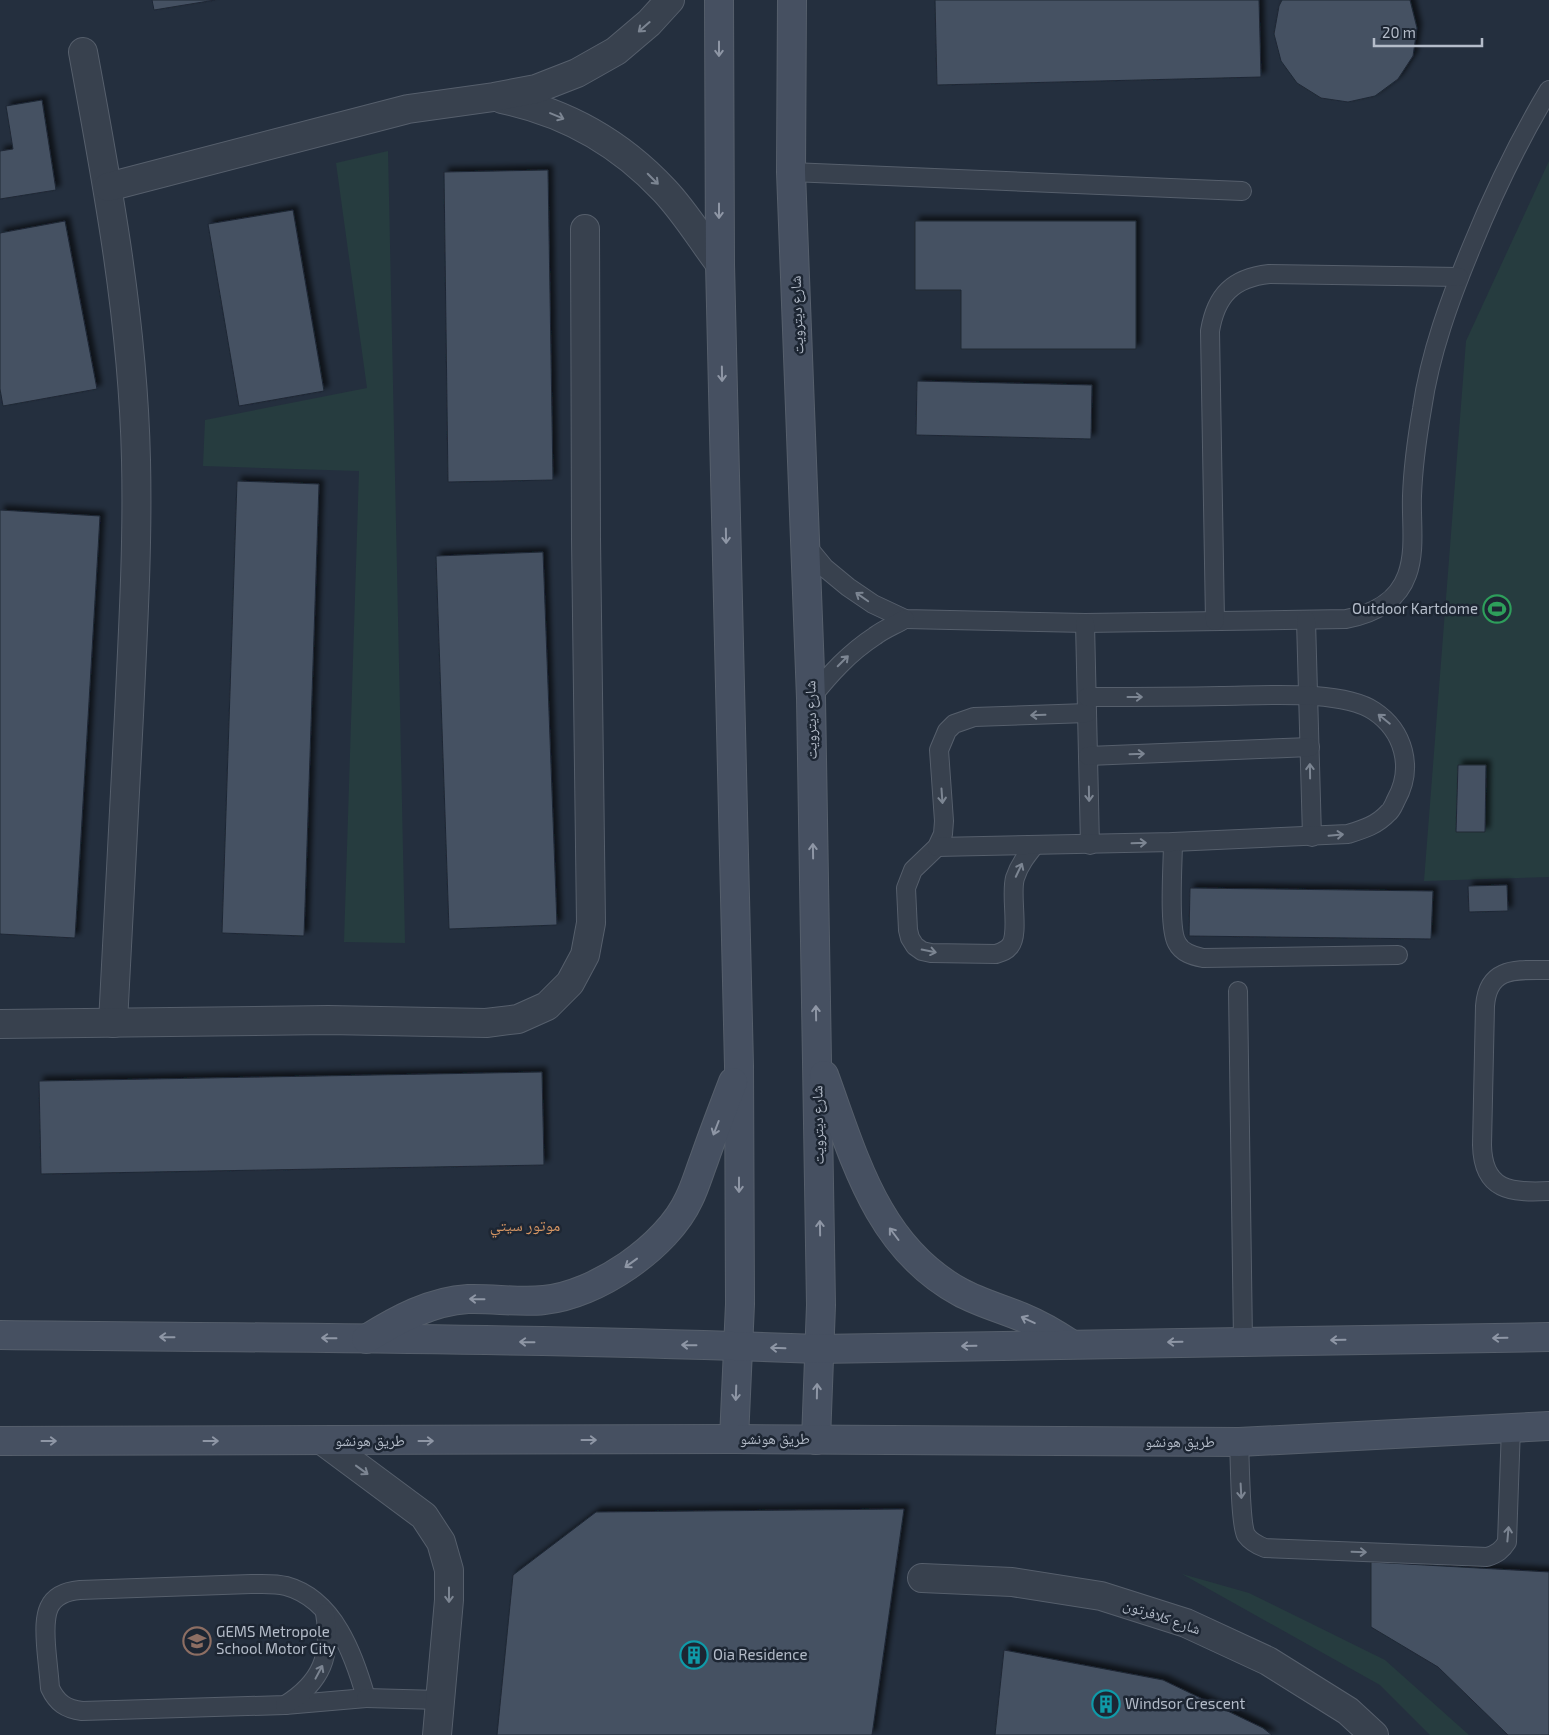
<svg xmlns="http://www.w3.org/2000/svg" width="1549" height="1735" font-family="'Exo 2','Noto Naskh Arabic',sans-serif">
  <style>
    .green { fill: #263c3f }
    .building { fill: #455162; stroke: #1f2835; filter: url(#shadow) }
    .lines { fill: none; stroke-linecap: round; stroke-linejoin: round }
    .lane-casing { stroke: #565f6c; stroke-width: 20 }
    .street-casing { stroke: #565f6c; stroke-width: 30 }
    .secondary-casing { stroke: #565f6c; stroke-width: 30 }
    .lane { stroke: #38414e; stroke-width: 18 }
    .street { stroke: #38414e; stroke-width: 28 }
    .secondary { stroke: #465061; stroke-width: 28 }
    .oneway { stroke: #7c8592 }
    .oneway2 { stroke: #8e96a5 }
    .labels { text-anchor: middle; stroke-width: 5; stroke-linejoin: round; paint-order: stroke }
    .street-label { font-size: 15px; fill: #b4bcc9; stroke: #1d2633 }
    .poi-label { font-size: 15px; fill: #b4bcc9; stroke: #1d2633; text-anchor: start }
    .neighbourhood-label { font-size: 16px; fill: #d59563; stroke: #1d2633 }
  </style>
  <defs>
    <filter id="shadow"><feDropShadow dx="4.5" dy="-4.5" stdDeviation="2.5" flood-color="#0009"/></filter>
  </defs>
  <rect width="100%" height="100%" fill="#242f3e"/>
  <g class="green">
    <path d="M 388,151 L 405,943 L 344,942 L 359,471 L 203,466 L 205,420 L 367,388 L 336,163 Z"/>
    <path d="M 1549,161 L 1549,877 L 1424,881 L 1466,341 Z"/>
    <path d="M 1182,1574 L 1249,1593 L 1385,1660 L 1469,1735 L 1430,1735 L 1380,1685 Z"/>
  </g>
  <g class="building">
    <path d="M 152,0 L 215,0 L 154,10 Z"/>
    <path d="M 935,0 L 1259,0 L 1261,77 L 937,85 Z"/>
    <path d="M 1282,0 L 1410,0 L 1417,28 L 1413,56 L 1398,79 L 1375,96 L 1348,102 L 1321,98 L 1297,83 L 1281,61 L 1274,34 L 1279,6 Z"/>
    <path d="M 42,100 L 56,190 L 0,199 L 0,151 L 13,149 L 6,106 Z"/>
    <path d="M 548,170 L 553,480 L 448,482 L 444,172 Z"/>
    <path d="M 293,210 L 324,391 L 239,406 L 208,224 Z"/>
    <path d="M 65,221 L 97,389 L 3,406 L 0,389 L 0,233 Z"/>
    <path d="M 915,221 L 1136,221 L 1136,349 L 961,349 L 961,290 L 915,290 Z"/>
    <path d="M 917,381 L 1092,385 L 1091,439 L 916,435 Z"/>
    <path d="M 237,481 L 319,484 L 304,936 L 222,933 Z"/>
    <path d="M 0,510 L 100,516 L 75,938 L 0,934 Z"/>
    <path d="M 543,552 L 557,925 L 449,929 L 436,556 Z"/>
    <path d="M 1458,765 L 1486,765 L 1485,832 L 1456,832 Z"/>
    <path d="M 1507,885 L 1508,911 L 1469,912 L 1468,886 Z"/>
    <path d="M 1190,888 L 1433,891 L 1431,939 L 1189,936 Z"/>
    <path d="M 542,1072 L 544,1165 L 41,1174 L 39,1081 Z"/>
    <path d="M 904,1509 L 872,1735 L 497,1735 L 513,1575 L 596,1512 Z"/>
    <path d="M 1371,1562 L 1549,1572 L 1549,1735 L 1508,1735 L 1438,1667 L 1371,1627 Z"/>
    <path d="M 1004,1650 L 1163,1680 L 1263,1728 L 1272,1735 L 995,1735 Z"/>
  </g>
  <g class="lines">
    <g class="lane-casing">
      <g id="lane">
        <path d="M 791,172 L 1242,191"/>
        <path d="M 806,545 L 825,568 L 848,587 L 873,604 L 905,619 L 1085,623 L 1346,619 C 1372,614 1397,603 1407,575 C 1416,551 1411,521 1412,496 C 1413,467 1417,438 1422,409 C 1430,353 1450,299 1472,246 C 1494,192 1519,140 1549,90"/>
        <path d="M 1306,620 L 1312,837"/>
        <path d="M 1215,621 L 1210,331 C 1216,295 1233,278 1269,274 L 1459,277"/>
        <path d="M 1085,623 L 1090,845"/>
        <path d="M 811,698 C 830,674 849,653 875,636 C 884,629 895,625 905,619"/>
        <path d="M 1088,756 L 1310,747"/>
        <path d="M 1173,842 C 1173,863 1168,928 1177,943 C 1182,953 1193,956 1203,958 L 1398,955"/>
        <path d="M 1035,845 C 1027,855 1019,865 1015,878 C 1010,895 1020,934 1010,946 C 1006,951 1002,952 996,954 L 931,953 L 922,951 L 915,946 L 910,938 L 908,930 L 906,888 L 913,870 L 937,847 L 943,834 L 944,821 L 939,750 L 947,731 L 954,724 L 974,717 L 1087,713"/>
        <path d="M 937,847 L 1173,842 L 1348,834 C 1364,829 1377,825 1388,813 C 1392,810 1394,804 1396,800 C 1414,768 1404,731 1374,711 C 1341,689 1259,696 1220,696 C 1175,697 1131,697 1087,697"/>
        <path d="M 1549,970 C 1517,970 1488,966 1485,1006 L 1482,1145 C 1483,1191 1511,1193 1549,1191"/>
        <path d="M 1238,991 L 1243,1341"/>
        <path d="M 1239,1442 C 1240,1459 1240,1523 1246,1535 C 1251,1542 1257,1545 1265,1548 L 1487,1557 C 1497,1554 1502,1550 1507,1542 L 1511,1427"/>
        <path d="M 251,1584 C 262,1584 275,1583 286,1586 C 334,1599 354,1655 366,1698 L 285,1705 L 82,1711 C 66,1709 57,1703 50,1688 C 49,1674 47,1659 46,1645 C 44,1615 45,1593 80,1590 Z"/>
        <path d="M 366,1698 L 440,1700"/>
        <path d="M 285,1705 C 322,1682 332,1655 325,1613"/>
      </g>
    </g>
    <g class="street-casing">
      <g id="street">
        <path d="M 83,52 C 108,187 133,322 136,460 C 138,545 133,630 129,715 C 123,817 118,920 113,1023"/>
        <path d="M 502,99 C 565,112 620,143 664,190 C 685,212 701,239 720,264"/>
        <path d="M 108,187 L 408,109 L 494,97 L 536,89 L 577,73 L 616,51 L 649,23 L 670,0"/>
        <path d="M 0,1024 L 328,1020 L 486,1023 L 518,1019 L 547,1006 L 570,983 L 585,955 L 591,923 L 586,539 L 585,229"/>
        <path d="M 323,1441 L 424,1516 L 441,1542 L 449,1570 L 449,1600 L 437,1735"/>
        <path d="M 922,1578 L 1012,1582 L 1101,1596 L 1186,1623 L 1268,1661 L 1348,1711 L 1374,1735"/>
      </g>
    </g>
    <g class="secondary-casing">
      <g id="secondary">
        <path d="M 719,0 L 720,264 L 739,1066 L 740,1304 L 734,1439"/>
        <path d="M 792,0 L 791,172 L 811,698 L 821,1305 L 816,1440"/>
        <path d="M 824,1075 C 854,1157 877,1247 960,1292 C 980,1303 1003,1309 1024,1318 C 1041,1325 1056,1334 1071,1344"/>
        <path d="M 0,1335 C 273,1338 546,1338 818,1349 L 1549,1337"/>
        <path d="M 366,1339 C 397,1320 431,1301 468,1299 C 493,1298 519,1303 544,1300 C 596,1295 667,1247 689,1199 C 695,1187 699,1173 704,1160 C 713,1134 723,1108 733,1082"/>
        <path d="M 0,1441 L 734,1439 L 1239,1442 L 1549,1426"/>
      </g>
    </g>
    <use href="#lane" class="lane"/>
    <use href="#street" class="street"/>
    <use href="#secondary" class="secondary"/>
  </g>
  <defs><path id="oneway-shaft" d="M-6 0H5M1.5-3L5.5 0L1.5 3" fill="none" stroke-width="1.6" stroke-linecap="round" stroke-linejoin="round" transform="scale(1.25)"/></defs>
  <g class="oneway">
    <use href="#oneway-shaft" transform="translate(644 27) rotate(139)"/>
    <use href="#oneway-shaft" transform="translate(557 116) rotate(23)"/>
    <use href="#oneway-shaft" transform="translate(653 179) rotate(45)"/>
    <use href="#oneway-shaft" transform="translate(862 597) rotate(-145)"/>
    <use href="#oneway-shaft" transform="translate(843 661) rotate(-45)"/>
    <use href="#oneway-shaft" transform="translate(1135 697)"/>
    <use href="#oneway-shaft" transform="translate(1038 715) rotate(178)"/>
    <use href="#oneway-shaft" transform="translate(1384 719) rotate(-141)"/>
    <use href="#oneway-shaft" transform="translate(1137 754) rotate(-2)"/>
    <use href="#oneway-shaft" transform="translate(1310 771) rotate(-91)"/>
    <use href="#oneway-shaft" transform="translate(1089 794) rotate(89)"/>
    <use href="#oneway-shaft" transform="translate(942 796) rotate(86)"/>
    <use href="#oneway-shaft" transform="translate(1336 835) rotate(-5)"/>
    <use href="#oneway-shaft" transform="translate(1139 843) rotate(-2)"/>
    <use href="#oneway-shaft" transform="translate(1019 870) rotate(-65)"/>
    <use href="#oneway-shaft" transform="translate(929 951) rotate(11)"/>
    <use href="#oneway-shaft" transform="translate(362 1470) rotate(36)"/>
    <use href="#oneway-shaft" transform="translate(1241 1491) rotate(87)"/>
    <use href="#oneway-shaft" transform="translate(1508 1534) rotate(-85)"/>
    <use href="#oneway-shaft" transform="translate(1359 1552) rotate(2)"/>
    <use href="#oneway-shaft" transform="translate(449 1595) rotate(90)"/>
    <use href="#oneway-shaft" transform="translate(319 1672) rotate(-62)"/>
  </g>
  <g class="oneway2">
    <use href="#oneway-shaft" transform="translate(719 49) rotate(90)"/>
    <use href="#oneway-shaft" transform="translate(719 211) rotate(90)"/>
    <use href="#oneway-shaft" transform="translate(722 374) rotate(89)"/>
    <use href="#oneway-shaft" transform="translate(726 536) rotate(89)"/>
    <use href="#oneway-shaft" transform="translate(813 851) rotate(-91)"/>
    <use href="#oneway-shaft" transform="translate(816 1013) rotate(-91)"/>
    <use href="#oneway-shaft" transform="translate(716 1128) rotate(111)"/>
    <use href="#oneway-shaft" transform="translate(739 1185) rotate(90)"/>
    <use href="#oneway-shaft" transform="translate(820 1228) rotate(-91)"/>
    <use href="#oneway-shaft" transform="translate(894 1234) rotate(-127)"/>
    <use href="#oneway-shaft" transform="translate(631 1263) rotate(144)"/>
    <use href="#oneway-shaft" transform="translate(477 1299) rotate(-179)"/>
    <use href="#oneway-shaft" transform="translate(1028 1320) rotate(-155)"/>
    <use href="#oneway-shaft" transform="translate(167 1337) rotate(-179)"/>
    <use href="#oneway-shaft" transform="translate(329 1338) rotate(-179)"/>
    <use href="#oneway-shaft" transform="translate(1500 1338) rotate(179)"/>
    <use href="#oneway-shaft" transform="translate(1338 1340) rotate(179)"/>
    <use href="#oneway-shaft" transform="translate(527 1342) rotate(-179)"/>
    <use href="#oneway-shaft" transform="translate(1175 1342) rotate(179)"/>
    <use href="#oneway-shaft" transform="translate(689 1345) rotate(-179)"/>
    <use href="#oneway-shaft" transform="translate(969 1346) rotate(179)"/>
    <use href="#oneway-shaft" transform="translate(778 1348) rotate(-178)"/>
    <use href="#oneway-shaft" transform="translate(817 1391) rotate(-89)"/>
    <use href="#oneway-shaft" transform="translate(736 1393) rotate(92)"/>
    <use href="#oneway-shaft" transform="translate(589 1440)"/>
    <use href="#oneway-shaft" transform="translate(49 1441)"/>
    <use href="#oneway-shaft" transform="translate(211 1441)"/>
    <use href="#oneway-shaft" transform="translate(426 1441)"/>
  </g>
  <defs>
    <g id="stadium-ring" transform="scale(1.4375)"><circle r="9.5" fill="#1d2633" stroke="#2e9e5b" stroke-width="1.5"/><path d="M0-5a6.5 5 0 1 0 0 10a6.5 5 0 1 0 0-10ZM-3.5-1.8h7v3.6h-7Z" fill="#2e9e5b"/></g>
    <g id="school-ring" transform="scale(1.4375)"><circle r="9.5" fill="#1d2633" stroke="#8d6e63" stroke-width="1.5"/><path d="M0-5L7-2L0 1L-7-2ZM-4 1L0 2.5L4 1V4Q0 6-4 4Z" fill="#8d6e63"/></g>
    <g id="building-ring" transform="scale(1.4375)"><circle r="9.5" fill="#1d2633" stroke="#0f9aa8" stroke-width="1.5"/><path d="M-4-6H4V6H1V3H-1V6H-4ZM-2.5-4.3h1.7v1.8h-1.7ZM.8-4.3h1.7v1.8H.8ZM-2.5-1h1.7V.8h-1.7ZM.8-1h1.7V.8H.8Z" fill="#0f9aa8"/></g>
  </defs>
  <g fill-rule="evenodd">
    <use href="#stadium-ring" x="1497" y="609"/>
    <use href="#school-ring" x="197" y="1641"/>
    <use href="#building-ring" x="694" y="1655"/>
    <use href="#building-ring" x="1106" y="1704"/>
  </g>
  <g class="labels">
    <g class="street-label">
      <text transform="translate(797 315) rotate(-92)" y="5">شارع ديترويت</text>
      <text transform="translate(811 720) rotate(-91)" y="5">شارع ديترويت</text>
      <text transform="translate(818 1125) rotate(-91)" y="5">شارع ديترويت</text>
      <text x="775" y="1444">طريق هونشو</text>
      <text x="370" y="1446">طريق هونشو</text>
      <text x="1180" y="1447">طريق هونشو</text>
      <text transform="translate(1162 1617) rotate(19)" y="5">شارع كلافرتون</text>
    </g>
    <g class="poi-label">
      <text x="1478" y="614" text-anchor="end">Outdoor Kartdome</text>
      <text x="216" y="1637">GEMS Metropole<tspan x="216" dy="17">School Motor City</tspan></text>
      <text x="713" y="1660">Oia Residence</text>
      <text x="1125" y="1709">Windsor Crescent</text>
    </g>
    <g class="neighbourhood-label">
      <text x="525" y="1231">موتور سيتي</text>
    </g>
  </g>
  <path d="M1374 38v8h108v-8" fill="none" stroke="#b4bcc9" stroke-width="2.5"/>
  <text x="1382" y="38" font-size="15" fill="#b4bcc9" stroke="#1d2633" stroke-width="4" paint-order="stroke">20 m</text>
</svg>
